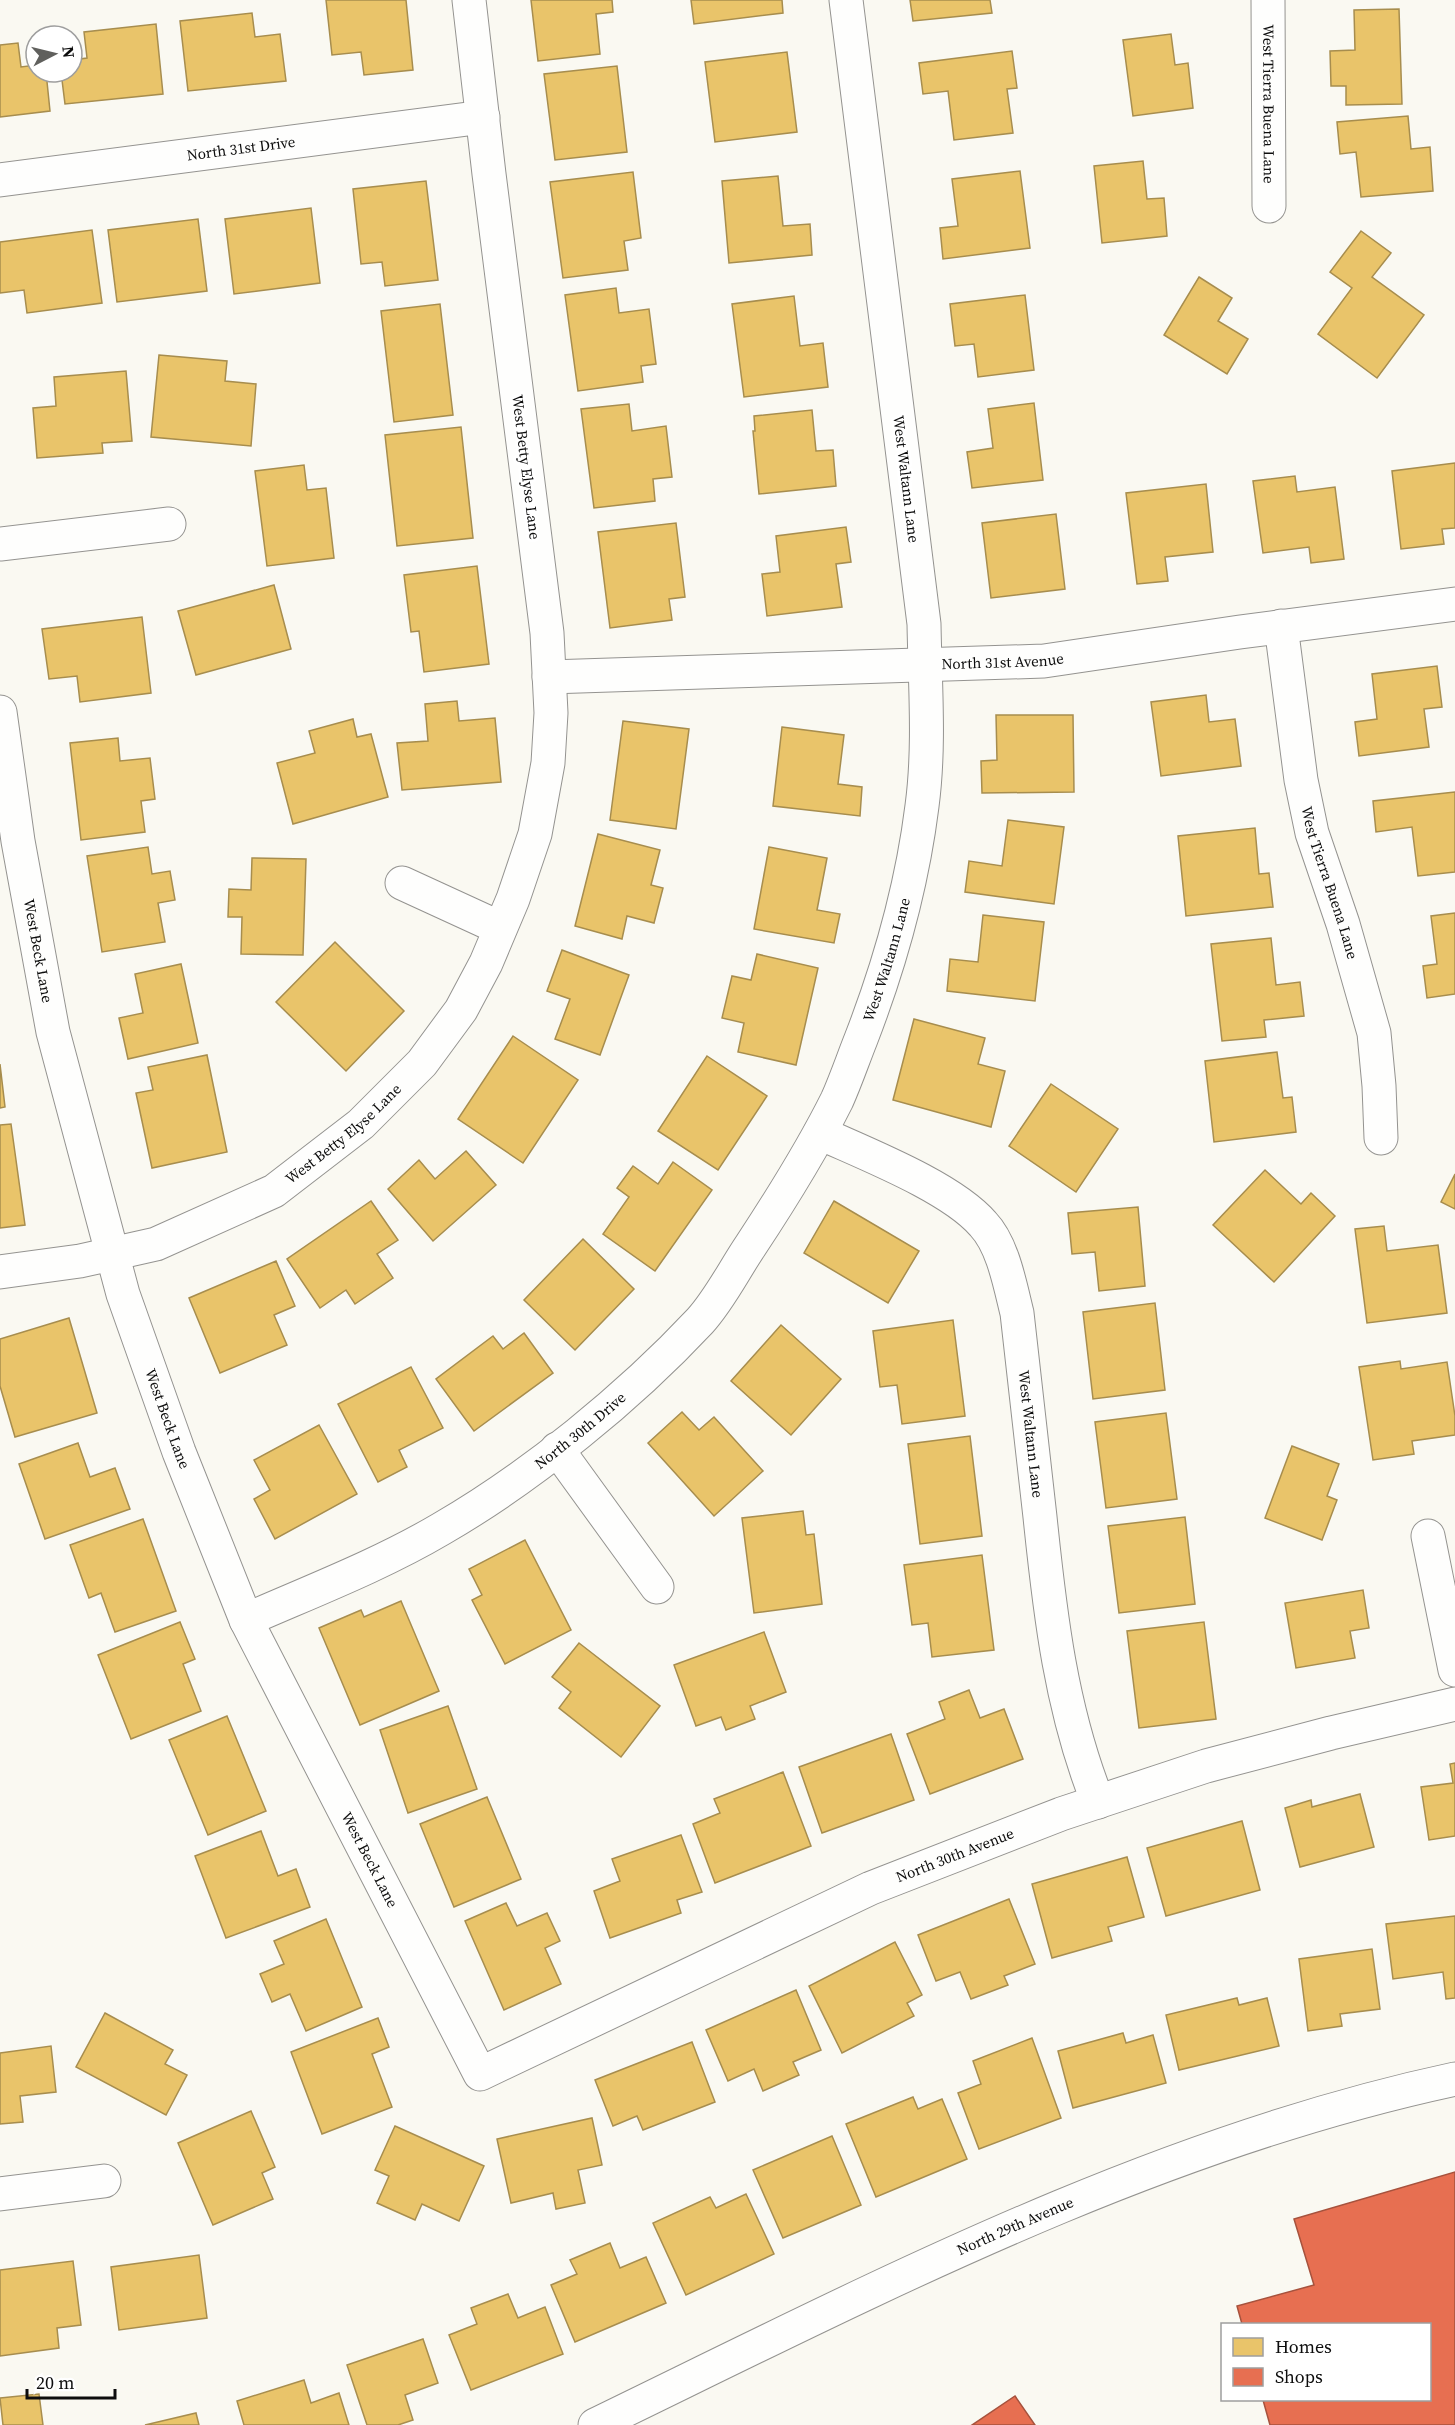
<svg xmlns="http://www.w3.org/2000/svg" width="1455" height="2425" font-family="'Source Serif 4',serif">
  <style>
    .homes { fill: #e9c46a; stroke: #a78d4e; stroke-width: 1.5 }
    .shops { fill: #e76f51; stroke: #a6523d; stroke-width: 1.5 }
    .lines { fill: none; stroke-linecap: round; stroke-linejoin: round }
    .minor-casing { stroke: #949390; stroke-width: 35 }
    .tertiary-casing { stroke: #949390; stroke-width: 35 }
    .minor { stroke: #fefefd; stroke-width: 33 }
    .tertiary { stroke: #fefefd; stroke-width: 33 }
    .labels { text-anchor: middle; stroke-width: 6; stroke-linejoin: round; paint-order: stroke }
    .street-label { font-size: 15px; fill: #0d0d0d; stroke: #fff }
  </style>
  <rect width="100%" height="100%" fill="#faf9f2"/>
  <g class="homes">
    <path d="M 326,0 L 406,0 L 413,70 L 364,75 L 361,52 L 332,55 Z"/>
    <path d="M 531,0 L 612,0 L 613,12 L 596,14 L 600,54 L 538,61 Z"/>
    <path d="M 691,0 L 782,0 L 783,13 L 694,24 Z"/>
    <path d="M 910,0 L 990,0 L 992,13 L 913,21 Z"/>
    <path d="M 1399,9 L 1402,104 L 1346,105 L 1346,86 L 1331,86 L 1330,51 L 1355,50 L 1354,10 Z"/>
    <path d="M 252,13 L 255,37 L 280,34 L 286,81 L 188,91 L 180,21 Z"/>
    <path d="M 156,24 L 163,94 L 65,104 L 61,72 L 72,72 L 72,60 L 87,58 L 84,32 Z"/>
    <path d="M 1171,34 L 1175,65 L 1188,63 L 1193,108 L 1133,116 L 1123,40 Z"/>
    <path d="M 18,43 L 21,67 L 36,65 L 36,72 L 46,72 L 50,111 L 0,117 L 0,45 Z"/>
    <path d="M 1012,51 L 1017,88 L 1007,89 L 1013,133 L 954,140 L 948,91 L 923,94 L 919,63 Z"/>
    <path d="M 787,52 L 797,132 L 715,142 L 705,62 Z"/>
    <path d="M 617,66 L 627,152 L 555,160 L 544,74 Z"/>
    <path d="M 1408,116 L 1411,149 L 1430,147 L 1433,191 L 1361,197 L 1356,152 L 1340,154 L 1337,122 Z"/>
    <path d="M 1143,161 L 1147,199 L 1164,198 L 1167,236 L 1102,243 L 1094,166 Z"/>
    <path d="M 1020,171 L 1030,248 L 943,259 L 940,228 L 958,226 L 952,179 Z"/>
    <path d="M 633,172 L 641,238 L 624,241 L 628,270 L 563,278 L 550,182 Z"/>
    <path d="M 778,176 L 783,226 L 810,224 L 812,255 L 729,263 L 722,181 Z"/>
    <path d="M 426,181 L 438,280 L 385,286 L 382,262 L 361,264 L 353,189 Z"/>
    <path d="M 311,208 L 320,283 L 234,294 L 225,219 Z"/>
    <path d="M 198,219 L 207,291 L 117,302 L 108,230 Z"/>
    <path d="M 92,230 L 102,303 L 27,313 L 24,290 L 0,293 L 0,242 Z"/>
    <path d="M 1361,231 L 1391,253 L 1372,277 L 1424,315 L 1377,378 L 1318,334 L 1352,288 L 1330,272 Z"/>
    <path d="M 1199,277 L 1232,298 L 1218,321 L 1248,339 L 1227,374 L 1164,335 Z"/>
    <path d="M 616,288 L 619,313 L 649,309 L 656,364 L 641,366 L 643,382 L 578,391 L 565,295 Z"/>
    <path d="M 1025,295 L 1034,370 L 978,377 L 974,344 L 955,346 L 950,304 Z"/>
    <path d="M 794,296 L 800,346 L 823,343 L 828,387 L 744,397 L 732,304 Z"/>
    <path d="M 440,304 L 453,415 L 394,422 L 381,311 Z"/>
    <path d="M 159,355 L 227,361 L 225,381 L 256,384 L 251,446 L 151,437 Z"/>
    <path d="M 126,371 L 132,441 L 102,443 L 103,453 L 37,458 L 33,408 L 56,406 L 54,377 Z"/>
    <path d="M 1034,403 L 1043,480 L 972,488 L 967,452 L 993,448 L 988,409 Z"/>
    <path d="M 629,404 L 632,431 L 666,426 L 672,477 L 653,479 L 655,501 L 594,508 L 581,409 Z"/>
    <path d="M 812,410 L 816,451 L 833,450 L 836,486 L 759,494 L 753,431 L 755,431 L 754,416 Z"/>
    <path d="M 461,427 L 473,538 L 397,546 L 385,435 Z"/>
    <path d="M 1455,463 L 1455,528 L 1442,529 L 1444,544 L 1401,549 L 1392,471 Z"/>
    <path d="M 304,465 L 307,490 L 326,488 L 334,558 L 267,566 L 255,471 Z"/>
    <path d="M 1295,476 L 1297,492 L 1335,487 L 1344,559 L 1311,563 L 1309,547 L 1263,553 L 1253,481 Z"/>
    <path d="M 1206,484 L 1213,552 L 1165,557 L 1168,581 L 1137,584 L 1126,493 Z"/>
    <path d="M 1056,514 L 1065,589 L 991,598 L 982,523 Z"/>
    <path d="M 676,523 L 685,597 L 669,599 L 672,620 L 610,628 L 598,532 Z"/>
    <path d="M 846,527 L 851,562 L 836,564 L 842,607 L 767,616 L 762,574 L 780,572 L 776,536 Z"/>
    <path d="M 477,566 L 489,664 L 424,672 L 419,631 L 411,632 L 404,575 Z"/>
    <path d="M 274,585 L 291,649 L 196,675 L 178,611 Z"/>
    <path d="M 142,617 L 151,693 L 80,702 L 77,676 L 49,679 L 42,629 Z"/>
    <path d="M 1437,666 L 1442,707 L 1424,709 L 1429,747 L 1359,756 L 1355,722 L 1377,719 L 1372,674 Z"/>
    <path d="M 1206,695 L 1209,722 L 1235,719 L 1241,766 L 1161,776 L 1151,702 Z"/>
    <path d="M 457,701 L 459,721 L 495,718 L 501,782 L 402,790 L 397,743 L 428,741 L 425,704 Z"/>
    <path d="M 996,715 L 1073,715 L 1074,792 L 982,793 L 981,761 L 997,760 Z"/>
    <path d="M 353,719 L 357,737 L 371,734 L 388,797 L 293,824 L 277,763 L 315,753 L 309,731 Z"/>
    <path d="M 623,721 L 689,729 L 676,829 L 610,820 Z"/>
    <path d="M 782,727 L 844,735 L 838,784 L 862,787 L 860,816 L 773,806 Z"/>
    <path d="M 118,738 L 120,761 L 150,758 L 155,799 L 141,801 L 145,832 L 81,840 L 70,743 Z"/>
    <path d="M 1455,792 L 1455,872 L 1418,876 L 1412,827 L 1376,832 L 1373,801 Z"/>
    <path d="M 1008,820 L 1064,827 L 1054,904 L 965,892 L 969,861 L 1002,866 Z"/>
    <path d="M 1255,828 L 1259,874 L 1269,873 L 1273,907 L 1186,916 L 1178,836 Z"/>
    <path d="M 598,834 L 660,850 L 651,885 L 663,888 L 654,923 L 627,916 L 622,939 L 575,926 Z"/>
    <path d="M 148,847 L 152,874 L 170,871 L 175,900 L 158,903 L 165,942 L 102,952 L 87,856 Z"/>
    <path d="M 769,847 L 827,858 L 817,910 L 840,914 L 834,943 L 754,929 Z"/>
    <path d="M 252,858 L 306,859 L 303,955 L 241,954 L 242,917 L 228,917 L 229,889 L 251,890 Z"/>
    <path d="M 1455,913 L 1455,994 L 1427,998 L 1423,966 L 1437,964 L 1431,916 Z"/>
    <path d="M 983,915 L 1044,922 L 1035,1001 L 947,991 L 950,959 L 978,962 Z"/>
    <path d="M 1271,938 L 1276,985 L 1300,982 L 1304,1016 L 1264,1020 L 1266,1037 L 1222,1041 L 1211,944 Z"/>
    <path d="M 335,942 L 404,1011 L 346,1071 L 276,1002 Z"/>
    <path d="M 562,950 L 629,975 L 600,1055 L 555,1039 L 570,999 L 547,991 Z"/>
    <path d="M 757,954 L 818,968 L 796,1065 L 738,1052 L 744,1023 L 722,1018 L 732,976 L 751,980 Z"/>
    <path d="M 181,964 L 198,1043 L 128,1059 L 119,1018 L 143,1013 L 135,974 Z"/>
    <path d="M 914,1019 L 985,1038 L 978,1064 L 1005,1071 L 991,1127 L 893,1100 Z"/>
    <path d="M 513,1036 L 578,1080 L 523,1163 L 458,1119 Z"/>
    <path d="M 1277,1052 L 1283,1098 L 1292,1097 L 1296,1132 L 1214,1142 L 1205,1061 Z"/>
    <path d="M 207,1055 L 227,1152 L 152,1168 L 136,1093 L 153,1090 L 148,1067 Z"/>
    <path d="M 707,1056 L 767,1096 L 718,1170 L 658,1131 Z"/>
    <path d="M 0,1064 L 5,1107 L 0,1108 Z"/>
    <path d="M 1051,1084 L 1118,1129 L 1076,1192 L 1009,1146 Z"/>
    <path d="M 11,1124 L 25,1225 L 0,1228 L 0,1125 Z"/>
    <path d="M 466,1151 L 496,1185 L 433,1241 L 388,1189 L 419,1160 L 435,1179 Z"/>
    <path d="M 673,1162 L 712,1190 L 655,1271 L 603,1234 L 629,1197 L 617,1188 L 633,1166 L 658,1184 Z"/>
    <path d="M 1265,1170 L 1301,1204 L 1311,1193 L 1335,1216 L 1274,1282 L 1213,1225 Z"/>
    <path d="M 1455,1174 L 1455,1209 L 1441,1202 Z"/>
    <path d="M 371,1201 L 398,1240 L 377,1254 L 393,1278 L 355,1304 L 346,1290 L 320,1308 L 287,1259 Z"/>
    <path d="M 834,1201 L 919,1251 L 888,1303 L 804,1253 Z"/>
    <path d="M 1138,1207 L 1145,1286 L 1099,1291 L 1095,1252 L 1072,1254 L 1068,1213 Z"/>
    <path d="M 1384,1226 L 1387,1251 L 1438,1245 L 1447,1313 L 1367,1323 L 1355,1229 Z"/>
    <path d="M 583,1239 L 634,1289 L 575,1350 L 524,1300 Z"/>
    <path d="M 276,1261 L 295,1306 L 274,1315 L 287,1345 L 220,1373 L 189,1298 Z"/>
    <path d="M 1155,1303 L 1165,1390 L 1093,1399 L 1083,1312 Z"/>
    <path d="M 69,1318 L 97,1413 L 15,1437 L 0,1386 L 0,1339 Z"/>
    <path d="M 953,1320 L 965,1416 L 902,1424 L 897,1385 L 880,1387 L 873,1331 Z"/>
    <path d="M 781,1325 L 841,1379 L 791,1435 L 731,1381 Z"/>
    <path d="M 524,1333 L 553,1373 L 474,1431 L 436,1379 L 493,1336 L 503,1349 Z"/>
    <path d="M 1400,1361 L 1401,1369 L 1447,1362 L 1455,1416 L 1455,1435 L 1412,1441 L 1414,1454 L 1373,1460 L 1359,1367 Z"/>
    <path d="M 411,1367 L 443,1428 L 399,1450 L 407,1467 L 378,1482 L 338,1404 Z"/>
    <path d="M 682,1412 L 699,1430 L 714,1417 L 763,1471 L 714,1516 L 648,1443 Z"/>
    <path d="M 1166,1413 L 1177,1499 L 1106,1508 L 1095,1422 Z"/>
    <path d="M 319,1425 L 357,1494 L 275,1539 L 254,1499 L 270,1490 L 254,1460 Z"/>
    <path d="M 970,1436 L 982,1536 L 920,1544 L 908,1444 Z"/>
    <path d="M 78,1443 L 90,1477 L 115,1468 L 130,1509 L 45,1539 L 19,1464 Z"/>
    <path d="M 1292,1446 L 1339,1464 L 1327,1496 L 1337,1500 L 1322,1540 L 1265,1518 Z"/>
    <path d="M 803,1511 L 806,1535 L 814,1534 L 822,1604 L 754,1613 L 742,1518 Z"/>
    <path d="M 1185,1517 L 1195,1604 L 1119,1613 L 1108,1526 Z"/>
    <path d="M 143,1519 L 176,1611 L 115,1632 L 101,1593 L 89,1598 L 70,1545 Z"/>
    <path d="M 525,1540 L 571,1630 L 505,1664 L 472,1600 L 482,1595 L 469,1569 Z"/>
    <path d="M 982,1555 L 994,1650 L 932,1657 L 928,1623 L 912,1625 L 904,1565 Z"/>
    <path d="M 1363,1590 L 1369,1628 L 1350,1631 L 1355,1658 L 1296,1668 L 1285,1603 Z"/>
    <path d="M 401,1601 L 439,1691 L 360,1725 L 319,1628 L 361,1610 L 364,1617 Z"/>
    <path d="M 180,1622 L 195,1659 L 183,1664 L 201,1711 L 131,1739 L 98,1655 Z"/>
    <path d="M 1204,1622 L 1216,1719 L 1139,1728 L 1127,1631 Z"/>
    <path d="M 764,1632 L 786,1692 L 750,1706 L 755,1719 L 726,1730 L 721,1717 L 696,1726 L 674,1665 Z"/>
    <path d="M 579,1643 L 660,1706 L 621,1757 L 559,1708 L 571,1692 L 552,1677 Z"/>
    <path d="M 969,1690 L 980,1718 L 1004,1709 L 1023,1759 L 930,1794 L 907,1734 L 945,1719 L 939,1702 Z"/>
    <path d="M 448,1706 L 477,1789 L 408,1813 L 380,1730 Z"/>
    <path d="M 227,1716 L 266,1811 L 208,1835 L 169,1740 Z"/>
    <path d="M 891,1734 L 914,1800 L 822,1833 L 799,1767 Z"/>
    <path d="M 1455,1763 L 1455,1836 L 1429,1840 L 1421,1787 L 1453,1783 L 1450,1764 Z"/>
    <path d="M 783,1772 L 811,1846 L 715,1883 L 693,1824 L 720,1813 L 714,1799 Z"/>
    <path d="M 1360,1794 L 1374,1847 L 1300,1867 L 1285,1808 L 1311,1800 L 1312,1807 Z"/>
    <path d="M 487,1797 L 521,1879 L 454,1907 L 420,1824 Z"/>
    <path d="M 1242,1821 L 1260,1890 L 1166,1916 L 1147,1848 Z"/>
    <path d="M 261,1831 L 278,1876 L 296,1869 L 310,1907 L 226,1938 L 195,1856 Z"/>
    <path d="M 681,1835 L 702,1892 L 677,1900 L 681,1913 L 610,1938 L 594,1891 L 620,1881 L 612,1859 Z"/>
    <path d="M 1127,1857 L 1144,1917 L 1108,1927 L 1112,1941 L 1052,1958 L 1032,1884 Z"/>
    <path d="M 1009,1899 L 1035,1964 L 1004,1976 L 1008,1985 L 971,1999 L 960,1972 L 936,1981 L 918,1935 Z"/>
    <path d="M 506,1903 L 517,1926 L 547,1913 L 560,1941 L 545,1948 L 561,1984 L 504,2010 L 465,1921 Z"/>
    <path d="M 1455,1916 L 1455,1998 L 1446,1999 L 1443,1972 L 1393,1979 L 1386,1924 Z"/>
    <path d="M 326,1919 L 362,2007 L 306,2031 L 290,1994 L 272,2002 L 260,1974 L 284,1964 L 274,1941 Z"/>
    <path d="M 895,1942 L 922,1995 L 907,2003 L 914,2016 L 842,2053 L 809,1986 Z"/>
    <path d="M 1372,1949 L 1380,2009 L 1340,2014 L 1342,2026 L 1308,2031 L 1299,1959 Z"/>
    <path d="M 796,1990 L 821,2050 L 793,2062 L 799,2075 L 763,2091 L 754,2069 L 728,2081 L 706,2030 Z"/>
    <path d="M 1237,1998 L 1239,2005 L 1267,1998 L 1279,2046 L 1179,2070 L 1166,2015 Z"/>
    <path d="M 105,2013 L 173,2050 L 165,2064 L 187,2075 L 166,2115 L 76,2067 Z"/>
    <path d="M 378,2018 L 389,2047 L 372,2054 L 392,2107 L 322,2134 L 291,2052 Z"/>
    <path d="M 1123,2033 L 1126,2043 L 1153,2035 L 1166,2083 L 1073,2108 L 1058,2051 Z"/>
    <path d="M 1032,2038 L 1061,2118 L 979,2149 L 958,2093 L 981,2084 L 973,2061 Z"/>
    <path d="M 692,2042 L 715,2102 L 643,2130 L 637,2116 L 613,2126 L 595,2080 Z"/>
    <path d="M 51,2046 L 56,2092 L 20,2096 L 23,2122 L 0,2124 L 0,2053 Z"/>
    <path d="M 913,2097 L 918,2109 L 942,2099 L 967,2159 L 876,2197 L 846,2124 Z"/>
    <path d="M 251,2111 L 275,2167 L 262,2173 L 273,2199 L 213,2225 L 178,2143 Z"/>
    <path d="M 592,2118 L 602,2165 L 578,2170 L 585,2203 L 556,2209 L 553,2193 L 511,2203 L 497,2139 Z"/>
    <path d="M 395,2126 L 484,2166 L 459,2221 L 422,2204 L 415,2220 L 377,2203 L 389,2176 L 375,2170 Z"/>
    <path d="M 832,2136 L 861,2205 L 783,2238 L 753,2170 Z"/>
    <path d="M 746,2194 L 774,2254 L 686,2295 L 653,2223 L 710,2197 L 716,2208 Z"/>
    <path d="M 610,2243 L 620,2268 L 646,2257 L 666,2303 L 575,2342 L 551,2285 L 577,2274 L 570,2260 Z"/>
    <path d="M 199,2255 L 207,2318 L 119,2330 L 111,2267 Z"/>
    <path d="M 73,2261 L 81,2325 L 57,2328 L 59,2348 L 0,2356 L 0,2270 Z"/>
    <path d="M 508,2294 L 518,2318 L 545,2307 L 563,2354 L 471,2390 L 449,2335 L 477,2324 L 471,2308 Z"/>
    <path d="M 423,2339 L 438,2383 L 405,2395 L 413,2420 L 398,2425 L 367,2425 L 347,2365 Z"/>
    <path d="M 304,2380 L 311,2403 L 339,2393 L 349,2425 L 244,2425 L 237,2401 Z"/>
    <path d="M 39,2394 L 43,2425 L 3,2425 L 0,2398 Z"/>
    <path d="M 196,2413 L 199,2425 L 145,2425 Z"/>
  </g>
  <g class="shops">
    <path d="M 1455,2172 L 1455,2425 L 1270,2425 L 1263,2400 L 1430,2400 L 1430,2324 L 1242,2324 L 1237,2306 L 1314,2285 L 1294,2219 Z"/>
    <path d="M 1015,2396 L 1035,2425 L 972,2425 Z"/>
  </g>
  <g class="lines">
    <g class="minor-casing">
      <g id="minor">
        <path id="s1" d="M 1268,0 L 1269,206"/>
        <path id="s2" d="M 0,180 L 483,117"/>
        <path d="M 0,544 L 169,524"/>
        <path id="s3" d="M 1281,626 L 1301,780 L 1312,833 L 1343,924 L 1374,1033 L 1379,1086 L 1381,1138"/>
        <path id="s4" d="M 549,677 L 1044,661 L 1240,632 L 1455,604"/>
        <path id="s5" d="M 0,712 L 18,841 L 53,1032 L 123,1294 L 179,1452 L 246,1620 L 480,2074 L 871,1888 L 1061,1814 L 1206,1766 L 1331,1733 L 1455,1704"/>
        <path d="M 402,883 L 500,928"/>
        <path id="s6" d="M 820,1133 C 866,1154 951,1187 983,1224 C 1003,1245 1010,1285 1017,1313 C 1025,1381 1032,1449 1040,1517 C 1050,1614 1061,1710 1098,1802"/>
        <path id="s7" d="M 0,1272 L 80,1261 L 156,1244 L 274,1191 L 361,1124 L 422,1063 L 461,1010 L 486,963 L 513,899 L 535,834 L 548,763 L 551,713 L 547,633 L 489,174 L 469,0"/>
        <path d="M 557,1449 L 657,1587"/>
        <path d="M 1428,1536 L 1455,1670"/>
        <path id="s8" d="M 246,1620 C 312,1591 380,1565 441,1529 C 531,1477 629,1397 700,1321 C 720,1299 734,1270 751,1245 C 782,1198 812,1150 837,1100 C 846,1080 853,1059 861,1039 C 890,964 912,886 922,806 C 930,746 925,684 924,624 L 846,0"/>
        <path d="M 0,2194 L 104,2181"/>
      </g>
    </g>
    <g class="tertiary-casing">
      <g id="tertiary">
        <path id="s9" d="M 595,2425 C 873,2290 1151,2144 1455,2079"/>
      </g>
    </g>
    <use href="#minor" class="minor"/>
    <use href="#tertiary" class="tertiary"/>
  </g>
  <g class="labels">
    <g class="street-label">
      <text dy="5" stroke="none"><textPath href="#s1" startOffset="104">West Tierra Buena Lane</textPath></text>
      <text dy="5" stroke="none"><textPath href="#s2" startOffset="243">North 31st Drive</textPath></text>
      <text transform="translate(526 467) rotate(83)" y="5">West Betty Elyse Lane</text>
      <text transform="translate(906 479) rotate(83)" y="5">West Waltann Lane</text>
      <text dy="5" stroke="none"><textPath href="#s4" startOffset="454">North 31st Avenue</textPath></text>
      <text dy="5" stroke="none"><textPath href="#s3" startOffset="262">West Tierra Buena Lane</textPath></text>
      <text dy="5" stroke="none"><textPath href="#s5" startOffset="242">West Beck Lane</textPath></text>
      <text dy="5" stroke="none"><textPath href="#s8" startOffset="958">West Waltann Lane</textPath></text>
      <text dy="5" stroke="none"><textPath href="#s7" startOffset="378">West Betty Elyse Lane</textPath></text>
      <text dy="5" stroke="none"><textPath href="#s5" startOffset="728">West Beck Lane</textPath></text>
      <text dy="5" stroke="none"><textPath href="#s8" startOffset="386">North 30th Drive</textPath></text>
      <text dy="5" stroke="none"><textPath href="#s6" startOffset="406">West Waltann Lane</textPath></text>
      <text dy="5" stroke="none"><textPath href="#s5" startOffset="1978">North 30th Avenue</textPath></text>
      <text dy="5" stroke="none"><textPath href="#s5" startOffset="1214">West Beck Lane</textPath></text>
      <text dy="5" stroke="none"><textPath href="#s9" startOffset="465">North 29th Avenue</textPath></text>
    </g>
  </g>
  <rect x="1221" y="2323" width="210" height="78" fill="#ffffff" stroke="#9e9e9e" stroke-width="1.5"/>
  <rect x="1233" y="2338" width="30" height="18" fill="#e9c46a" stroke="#9e9e9e" stroke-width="1.5"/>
  <text x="1275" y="2353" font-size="18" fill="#0d0d0d">Homes</text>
  <rect x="1233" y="2368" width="30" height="18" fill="#e76f51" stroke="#9e9e9e" stroke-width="1.5"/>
  <text x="1275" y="2383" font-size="18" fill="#0d0d0d">Shops</text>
  <g transform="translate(54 54) rotate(83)"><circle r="28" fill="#ffffff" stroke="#9e9e9e" stroke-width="1.5"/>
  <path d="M0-4.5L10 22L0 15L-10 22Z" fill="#60605d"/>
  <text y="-9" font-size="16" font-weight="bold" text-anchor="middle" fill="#0d0d0d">N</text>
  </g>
  <path d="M27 2389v9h88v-9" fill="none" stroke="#0d0d0d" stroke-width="3"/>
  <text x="36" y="2389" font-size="18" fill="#0d0d0d" stroke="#ffffff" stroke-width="4.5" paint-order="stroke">20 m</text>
</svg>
